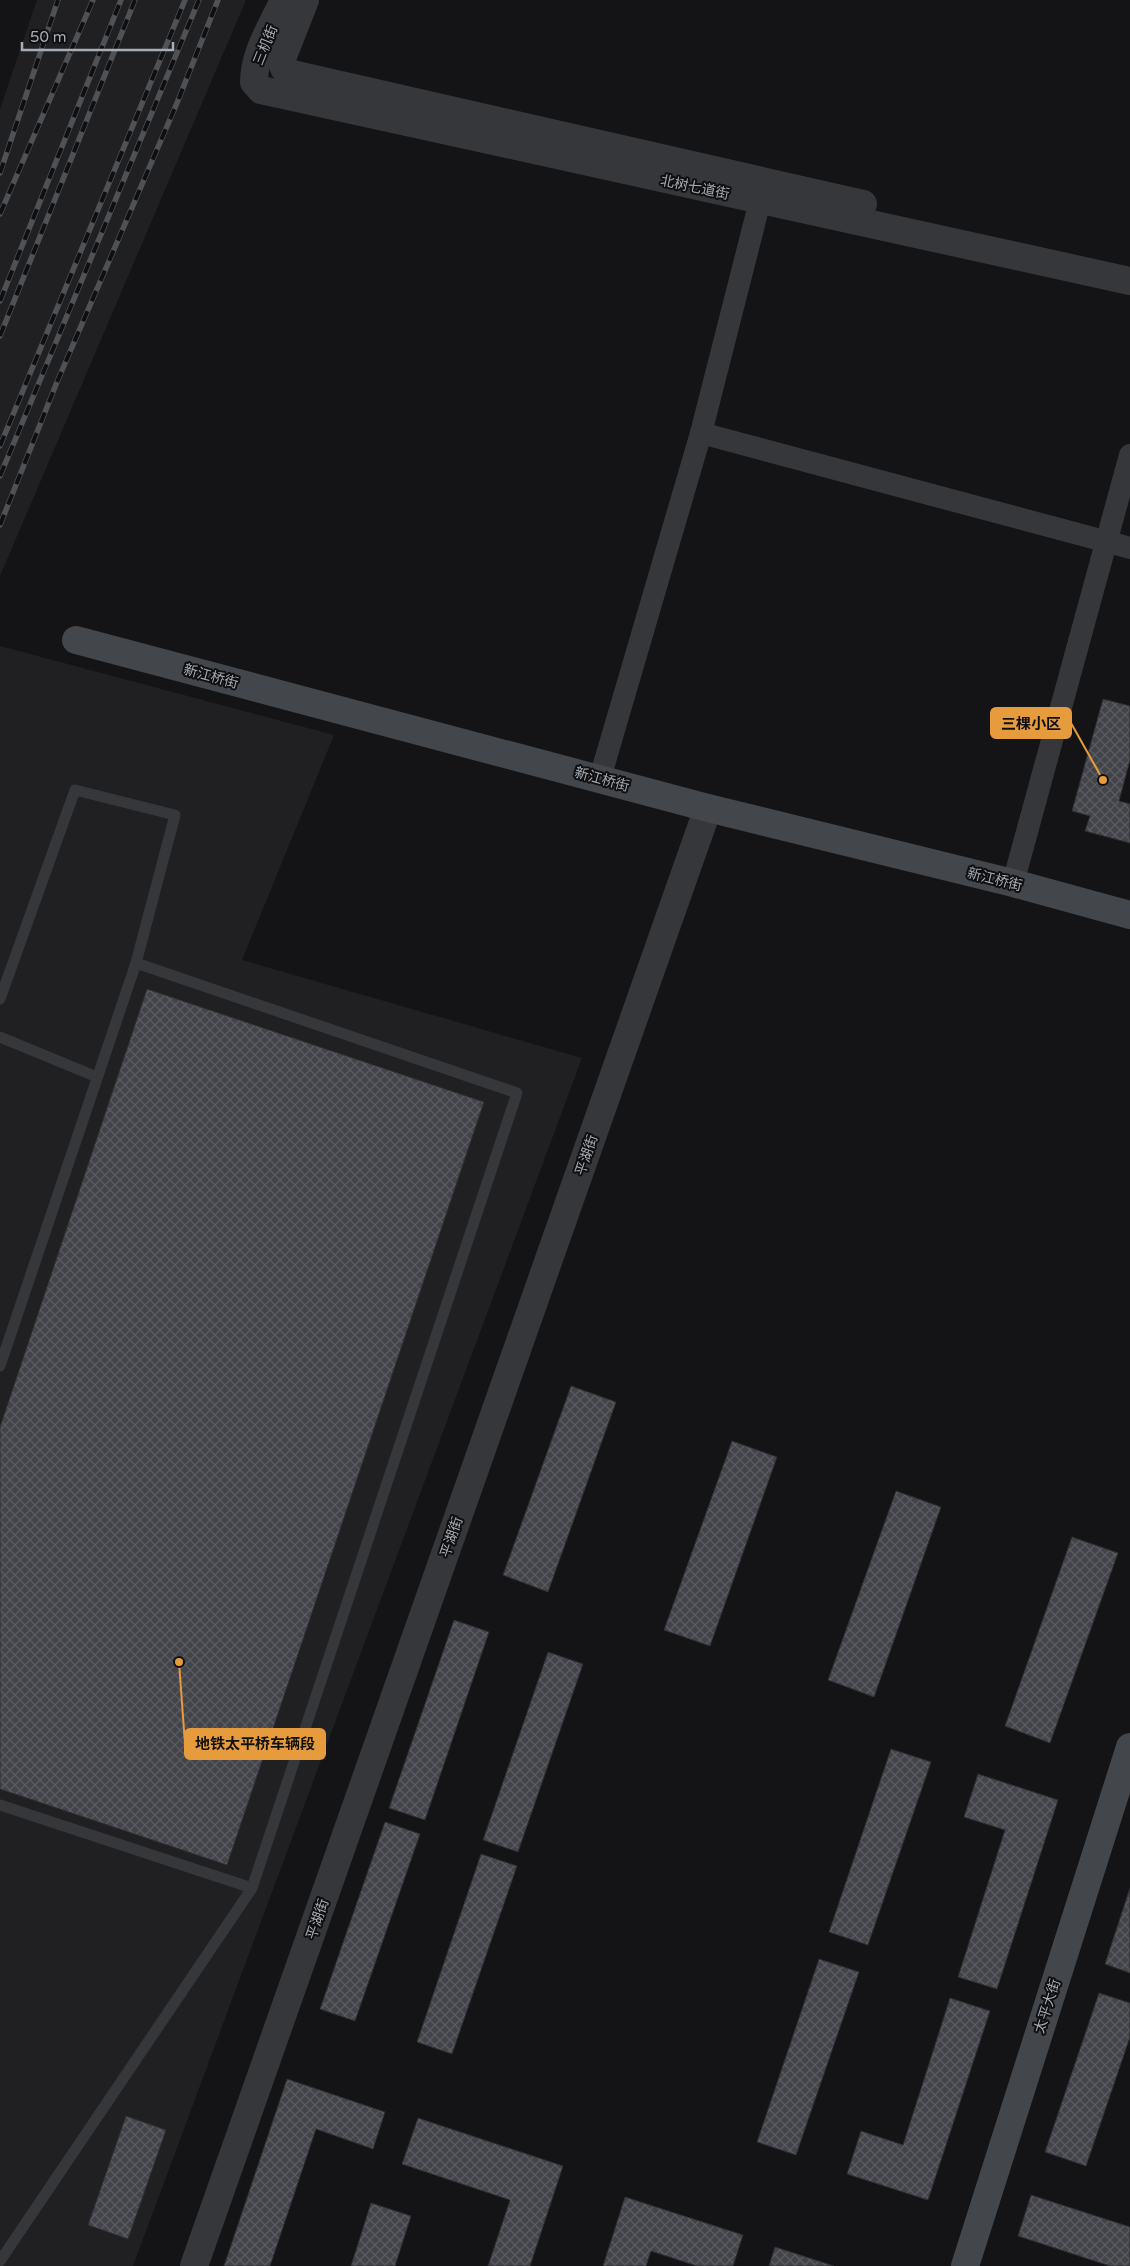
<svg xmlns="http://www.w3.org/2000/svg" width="1130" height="2266" font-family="'Varela Round','Noto Sans SC',sans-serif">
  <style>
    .built { fill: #202023 }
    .building { fill: url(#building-cross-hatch); stroke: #2e2f32 }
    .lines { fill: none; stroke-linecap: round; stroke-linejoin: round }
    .service { stroke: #35373a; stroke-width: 11 }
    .minor { stroke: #35373a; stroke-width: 22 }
    .tertiary { stroke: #35373a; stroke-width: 28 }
    .secondary { stroke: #43464a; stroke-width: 28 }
    .rail-casing { stroke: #4e5155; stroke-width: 5.5 }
    .rail { stroke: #0f0f11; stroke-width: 4; stroke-dasharray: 11; stroke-linecap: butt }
    .labels { text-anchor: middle; stroke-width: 4; stroke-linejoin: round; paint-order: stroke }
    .street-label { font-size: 14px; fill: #a7adb5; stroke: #0f0f11 }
    .leader { fill: none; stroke: #e69b3c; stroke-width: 2 }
    .callout-dot { fill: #e69b3c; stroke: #0f0f11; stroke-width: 2 }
    .callout { fill: #e69b3c; stroke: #e69b3c; stroke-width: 2 }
    .callout-label { font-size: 15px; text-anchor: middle; font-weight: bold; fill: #111 }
  </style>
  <defs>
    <pattern id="building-cross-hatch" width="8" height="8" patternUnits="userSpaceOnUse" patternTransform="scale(1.25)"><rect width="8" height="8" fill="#434449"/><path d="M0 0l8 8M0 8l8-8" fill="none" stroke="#5b5c61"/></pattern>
  </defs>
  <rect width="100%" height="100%" fill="#141416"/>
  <g class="built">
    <path d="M 37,0 L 246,0 L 0,576 L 0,109 Z"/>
    <path d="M 0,646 L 334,735 L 242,960 L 582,1058 L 133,2266 L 0,2266 Z"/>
  </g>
  <g class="building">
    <path d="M 1103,699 L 1130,706 L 1130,760 L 1119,801 L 1130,804 L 1130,843 L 1085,831 L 1090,816 L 1072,811 Z"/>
    <path d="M 147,989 L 484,1102 L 227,1865 L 0,1789 L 0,1427 Z"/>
    <path d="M 571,1386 L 616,1402 L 548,1592 L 503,1575 Z"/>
    <path d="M 732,1441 L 777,1457 L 710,1646 L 664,1630 Z"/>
    <path d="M 896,1491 L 941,1507 L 874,1697 L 828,1680 Z"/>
    <path d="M 1072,1537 L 1118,1553 L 1050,1743 L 1005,1726 Z"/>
    <path d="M 454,1620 L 489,1632 L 425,1820 L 389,1808 Z"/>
    <path d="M 548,1652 L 583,1664 L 518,1852 L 483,1840 Z"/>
    <path d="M 891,1749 L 931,1762 L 868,1945 L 829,1932 Z"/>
    <path d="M 978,1774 L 1058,1800 L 997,1989 L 958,1977 L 1005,1830 L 964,1817 Z"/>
    <path d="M 385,1822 L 420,1834 L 355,2021 L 320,2009 Z"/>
    <path d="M 481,1854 L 517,1866 L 452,2054 L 417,2042 Z"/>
    <path d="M 1130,1888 L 1130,1973 L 1105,1964 Z"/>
    <path d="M 819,1959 L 859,1972 L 796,2155 L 757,2142 Z"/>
    <path d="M 1099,1993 L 1130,2003 L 1130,2037 L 1086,2166 L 1045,2152 Z"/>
    <path d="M 950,1998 L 990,2011 L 928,2200 L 847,2174 L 861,2131 L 903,2145 Z"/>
    <path d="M 287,2079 L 385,2112 L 373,2149 L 316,2129 L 270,2266 L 224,2266 Z"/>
    <path d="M 126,2116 L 166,2130 L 128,2239 L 88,2225 Z"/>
    <path d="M 418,2118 L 563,2166 L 530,2266 L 488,2266 L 510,2200 L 402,2164 Z"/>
    <path d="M 1031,2195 L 1130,2227 L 1130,2266 L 1110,2266 L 1018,2236 Z"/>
    <path d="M 625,2197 L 743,2235 L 733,2266 L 697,2266 L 651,2251 L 646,2266 L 603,2266 Z"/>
    <path d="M 371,2203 L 411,2216 L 395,2266 L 351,2266 Z"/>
    <path d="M 775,2247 L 834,2266 L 769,2266 Z"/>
  </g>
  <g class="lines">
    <g class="service">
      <path d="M 0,999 L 75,790 L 175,815 L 136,963"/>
      <path d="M 0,1037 L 97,1077"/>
      <path d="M 0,1366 L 136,963 L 517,1093 L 252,1888 L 0,2261"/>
      <path d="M 0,1805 L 252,1888"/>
    </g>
    <g class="minor">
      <path d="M 701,433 L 1130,548"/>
      <path d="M 600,778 L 701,433 L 760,201"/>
      <path d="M 1013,883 L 1130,455"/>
    </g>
    <g class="tertiary">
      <path d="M 284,0 C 272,26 254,53 254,82 L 261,90 L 1130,281"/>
      <path d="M 305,0 L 281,61 L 285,70 L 292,74 L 863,204"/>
      <path d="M 194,2266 L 708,808"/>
    </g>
    <g class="secondary">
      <path d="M 76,640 L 708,808 L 1013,883 L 1130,915"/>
      <path d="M 965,2266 L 1130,1747"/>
    </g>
    <g class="rail-casing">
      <g id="rail">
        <path d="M 0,173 L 58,0"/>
        <path d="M 0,214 L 93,0"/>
        <path d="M 0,301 L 121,0"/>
        <path d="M 0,336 L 135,0"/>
        <path d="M 0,446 L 185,0"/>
        <path d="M 0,476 L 199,0"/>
        <path d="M 0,525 L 57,382 L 177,103 L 218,0"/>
      </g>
    </g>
    <use href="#rail" class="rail"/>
  </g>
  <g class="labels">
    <g class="street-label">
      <text transform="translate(265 45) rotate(-68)" y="5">三机街</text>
      <text transform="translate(695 187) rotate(12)" y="5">北树七道街</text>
      <text transform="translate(211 676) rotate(15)" y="5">新江桥街</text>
      <text transform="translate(602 779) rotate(15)" y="5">新江桥街</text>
      <text transform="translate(995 879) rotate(14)" y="5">新江桥街</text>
      <text transform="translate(586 1155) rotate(-71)" y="5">平湖街</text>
      <text transform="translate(451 1537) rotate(-71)" y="5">平湖街</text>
      <text transform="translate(317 1919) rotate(-71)" y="5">平湖街</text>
      <text transform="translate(1047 2006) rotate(-72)" y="5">太平大街</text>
    </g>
  </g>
  <path class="leader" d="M1103 780L1071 723M179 1662L185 1744"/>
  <g class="callout-dot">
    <circle cx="1103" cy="780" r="5"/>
    <circle cx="179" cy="1662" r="5"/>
  </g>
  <g class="callout">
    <rect x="991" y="708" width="80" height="30" rx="5"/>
    <rect x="185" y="1729" width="140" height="30" rx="5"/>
  </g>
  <g class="callout-label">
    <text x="1031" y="729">三棵小区</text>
    <text x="255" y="1749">地铁太平桥车辆段</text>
  </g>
  <path d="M22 42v8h151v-8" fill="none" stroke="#a7adb5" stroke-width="2.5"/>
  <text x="30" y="42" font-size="15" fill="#a7adb5" stroke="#0f0f11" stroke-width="4" paint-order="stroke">50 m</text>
</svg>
